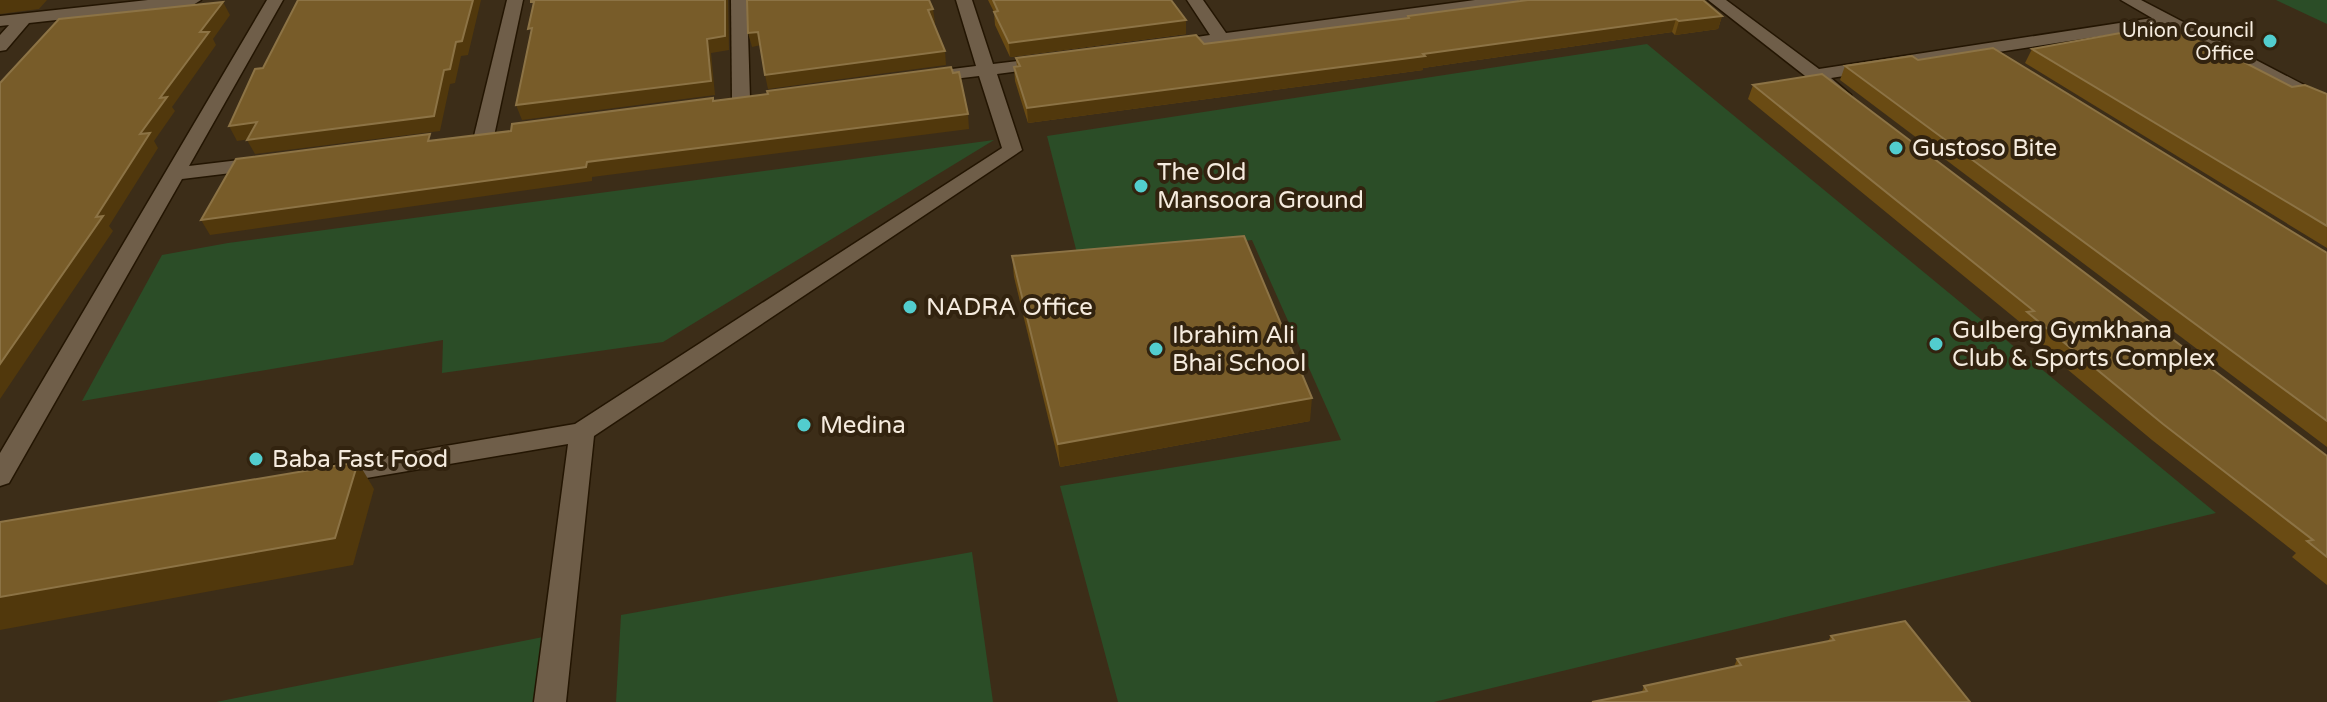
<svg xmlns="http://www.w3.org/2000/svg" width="2327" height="702" font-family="'Varela Round',sans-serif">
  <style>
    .green { fill: #2b4d27 }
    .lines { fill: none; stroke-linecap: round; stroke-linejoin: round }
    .minor-casing { stroke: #231502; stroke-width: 3 }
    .minor { fill: #6f5e49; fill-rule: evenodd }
    .wall { fill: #6a4b13 }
    .shaded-wall { fill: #51380c }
    .building { fill: #785c29; stroke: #8c7345; stroke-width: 2 }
    .poi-dot { fill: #52cdce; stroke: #32230f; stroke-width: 3 }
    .labels { text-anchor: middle; stroke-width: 8; stroke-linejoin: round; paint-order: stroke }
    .far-poi-label { font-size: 20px; fill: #f5ebde; stroke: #32230f; text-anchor: end }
    .poi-label { font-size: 24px; fill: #f5ebde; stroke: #32230f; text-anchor: start }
  </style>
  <rect width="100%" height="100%" fill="#3c2d18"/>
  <g class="green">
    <path d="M 2276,0 L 2327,0 L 2327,24 Z"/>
    <path d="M 1647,44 L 2216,513 L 1434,702 L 1118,702 L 1060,486 L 1341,440 L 1252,240 L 1079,261 L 1047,136 Z"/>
    <path d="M 994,140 L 663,342 L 442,373 L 443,340 L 82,401 L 162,255 L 228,243 Z"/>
    <path d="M 972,552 L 993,702 L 616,702 L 621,615 Z"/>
    <path d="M 558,634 L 547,702 L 216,702 Z"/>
  </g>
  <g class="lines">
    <g class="minor-casing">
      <g id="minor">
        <path d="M 148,0 L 201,0 L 193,5 L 29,23 L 6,50 L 0,51 L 0,35 L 9,25 L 0,26 L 0,16 Z"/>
        <path d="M 267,0 L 283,0 L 189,166 L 264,157 L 274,163 L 264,169 L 182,179 L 9,483 L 0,486 L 0,453 Z"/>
        <path d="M 507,0 L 523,0 L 494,136 L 484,142 L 474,136 Z"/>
        <path d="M 731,0 L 747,0 L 750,99 L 741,105 L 732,99 Z"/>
        <path d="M 956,0 L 972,0 L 993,64 L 1050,57 L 1059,62 L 1050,67 L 997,74 L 1022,150 L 594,436 L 566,702 L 534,702 L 568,444 L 331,484 L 322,481 L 318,474 L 322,467 L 575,424 L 1002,148 L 979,76 L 928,82 L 919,77 L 928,72 L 976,66 Z"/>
        <path d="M 1187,0 L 1203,0 L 1226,33 L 1475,0 L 1520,0 L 1512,5 L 1163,50 L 1160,46 L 1163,42 L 1210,35 Z"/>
        <path d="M 1708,0 L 1726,0 L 1819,69 L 2152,18 L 2121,0 L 2141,0 L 2327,97 L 2327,110 L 2166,26 L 1831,78 L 1851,95 L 1842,101 L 1809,79 Z"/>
      </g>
    </g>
    <use href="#minor" class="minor"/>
  </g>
  <g class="wall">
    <path d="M 988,0 L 1171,0 L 1186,34 L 1010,57 L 995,25 L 994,12 Z"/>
    <path d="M 1408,16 L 1722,16 L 1718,29 L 1675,35 L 1672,32 L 1423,68 L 1423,70 L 1028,123 L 1015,81 L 1014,67 L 1017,67 L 1016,58 L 1204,44 L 1407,18 Z"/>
    <path d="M 2032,49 L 2292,87 L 2327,95 L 2327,248 L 2025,63 Z"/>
    <path d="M 1918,60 L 2327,253 L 2327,447 L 1840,80 L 1845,66 Z"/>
    <path d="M 1753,85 L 2327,456 L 2327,585 L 2292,557 L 2296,553 L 2152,440 L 2018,328 L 2021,323 L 1748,99 Z"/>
    <path d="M 1012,256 L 1310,421 L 1060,467 L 1014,277 Z"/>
    <path d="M 1831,636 L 1970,702 L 1642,692 L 1644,686 L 1734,667 L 1737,659 L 1828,641 Z"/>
  </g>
  <g class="shaded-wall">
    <path d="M 0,0 L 47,0 L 39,9 L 0,14 Z"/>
    <path d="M 473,0 L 481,0 L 468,55 L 461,56 L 455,83 L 450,84 L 440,131 L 255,154 L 247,140 L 444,70 Z"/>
    <path d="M 725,0 L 728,0 L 729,50 L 711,53 L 715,95 L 522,120 L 516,105 L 707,39 Z"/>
    <path d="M 223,2 L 230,15 L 213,39 L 216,45 L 172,107 L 175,111 L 154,141 L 158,148 L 109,226 L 113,231 L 0,399 L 0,364 L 96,217 L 160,98 L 200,32 Z"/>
    <path d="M 933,9 L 935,23 L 930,23 L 928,10 Z"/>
    <path d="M 1722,16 L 1718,29 L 1675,35 L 1679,21 Z"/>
    <path d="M 1676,19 L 1672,32 L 1423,68 L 1423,70 L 1028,123 L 1027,108 Z"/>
    <path d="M 1186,20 L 1186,34 L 1010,57 L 1009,43 Z"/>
    <path d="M 758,32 L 761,45 L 752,47 L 748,33 Z"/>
    <path d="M 945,51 L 946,65 L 768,89 L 765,75 Z"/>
    <path d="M 968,114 L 969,129 L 592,177 L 592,181 L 210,235 L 201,220 L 587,162 Z"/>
    <path d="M 257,122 L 265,137 L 237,141 L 229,126 Z"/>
    <path d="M 1312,398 L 1310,421 L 1060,467 L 1058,444 Z"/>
    <path d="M 358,462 L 374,489 L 353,565 L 0,630 L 0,597 Z"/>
  </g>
  <g class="building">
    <path d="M 298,0 L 473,0 L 462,41 L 456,42 L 450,69 L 444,70 L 434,116 L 247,140 L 257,122 L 229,126 L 255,69 L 263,68 Z"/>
    <path d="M 531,0 L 725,0 L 725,36 L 707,39 L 711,81 L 516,105 L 532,28 L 528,29 L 534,2 L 531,2 Z"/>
    <path d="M 747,0 L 929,0 L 933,9 L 928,10 L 945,51 L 765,75 L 758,32 L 748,33 Z"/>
    <path d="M 993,0 L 1171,0 L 1186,20 L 1009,43 L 994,12 L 998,11 Z"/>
    <path d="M 1528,0 L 1703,0 L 1722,16 L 1679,21 L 1676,19 L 1423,54 L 1425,56 L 1027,108 L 1014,67 L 1020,66 L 1016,58 L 1196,35 L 1204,44 L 1409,18 L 1408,16 Z"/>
    <path d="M 223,2 L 200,32 L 209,32 L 160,98 L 167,97 L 140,134 L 150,133 L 96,217 L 103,216 L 0,364 L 0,83 L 59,19 Z"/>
    <path d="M 2170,24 L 2292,87 L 2305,85 L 2327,94 L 2327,226 L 2032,49 Z"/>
    <path d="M 1993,48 L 2327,253 L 2327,421 L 1845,66 L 1912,56 L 1918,60 Z"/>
    <path d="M 951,67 L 953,73 L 959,72 L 968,114 L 587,162 L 586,167 L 201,220 L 236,159 L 430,134 L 428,141 L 511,131 L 512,124 L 713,98 L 713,101 L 768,94 L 767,91 Z"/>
    <path d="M 1822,74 L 2327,456 L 2327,557 L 2307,541 L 2313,540 L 2163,424 L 2027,312 L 2034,311 L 1753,85 Z"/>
    <path d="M 1244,236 L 1312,398 L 1058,444 L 1012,256 Z"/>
    <path d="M 358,462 L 335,538 L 0,597 L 0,522 Z"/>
    <path d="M 1905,621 L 1970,702 L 1592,702 L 1647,691 L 1644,686 L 1741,665 L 1737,659 L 1834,640 L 1831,636 Z"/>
  </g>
  <g class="poi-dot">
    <circle cx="2270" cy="41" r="8"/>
    <circle cx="1896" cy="148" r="8"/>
    <circle cx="1141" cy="186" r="8"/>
    <circle cx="910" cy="307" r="8"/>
    <circle cx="1936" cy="344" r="8"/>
    <circle cx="1156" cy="349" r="8"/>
    <circle cx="804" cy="425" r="8"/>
    <circle cx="256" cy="459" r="8"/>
  </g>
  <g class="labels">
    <g class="far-poi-label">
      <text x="2254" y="37">Union Council<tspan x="2254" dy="23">Office</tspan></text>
    </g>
    <g class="poi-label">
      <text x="1912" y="156">Gustoso Bite</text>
      <text x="1157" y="180">The Old<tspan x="1157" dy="28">Mansoora Ground</tspan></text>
      <text x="926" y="315">NADRA Office</text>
      <text x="1952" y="338">Gulberg Gymkhana<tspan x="1952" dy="28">Club &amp; Sports Complex</tspan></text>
      <text x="1172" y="343">Ibrahim Ali<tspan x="1172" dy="28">Bhai School</tspan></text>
      <text x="820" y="433">Medina</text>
      <text x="272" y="467">Baba Fast Food</text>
    </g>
  </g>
</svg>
